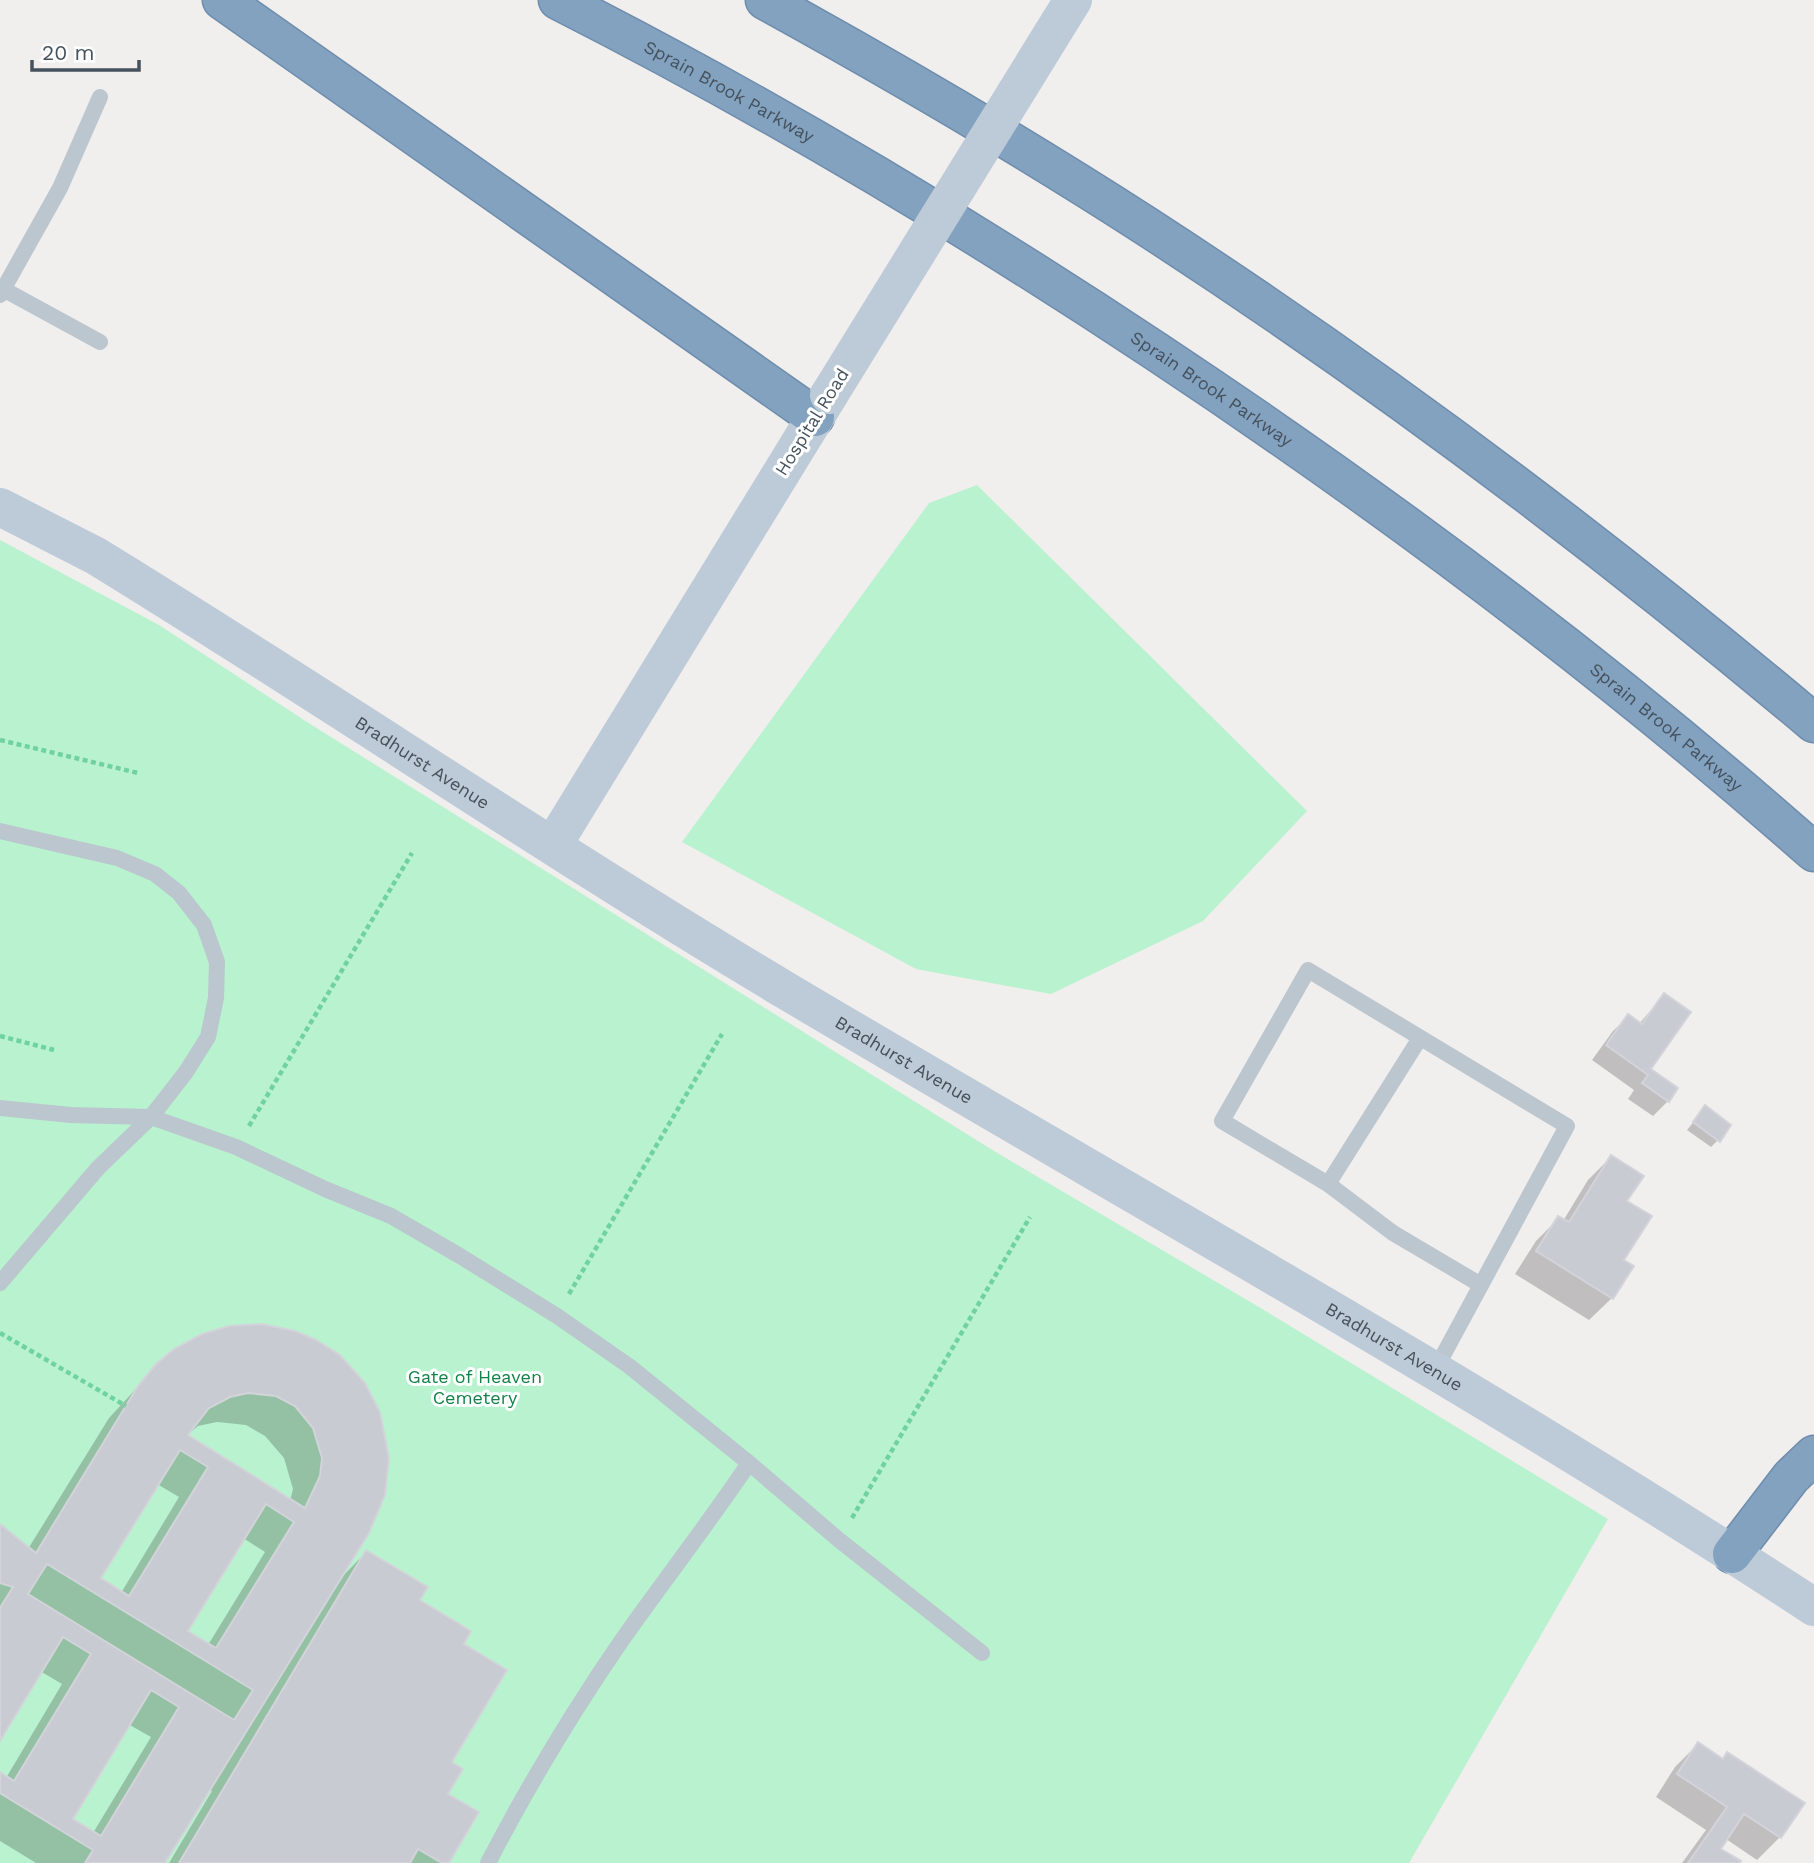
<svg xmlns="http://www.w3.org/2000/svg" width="1814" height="1863" font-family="'Work Sans',sans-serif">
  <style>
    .green { fill: #b9f2ce }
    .shadow { fill: #0003; fill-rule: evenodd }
    .building { fill: #c8cbd1; stroke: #d2d4da; stroke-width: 2; fill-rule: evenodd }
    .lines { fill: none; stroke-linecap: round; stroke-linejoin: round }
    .motorway-casing { stroke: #6e8dac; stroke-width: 41 }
    .path { stroke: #6fd29f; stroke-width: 4.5; stroke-dasharray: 5 3.5; stroke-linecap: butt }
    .service { stroke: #bbc6ce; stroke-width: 16 }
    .secondary { stroke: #bdcad7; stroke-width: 38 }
    .motorway { stroke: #83a2c0; stroke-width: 38 }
    .secondary-bridge { stroke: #bdcad7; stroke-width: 38 }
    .labels { text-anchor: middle; stroke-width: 6; stroke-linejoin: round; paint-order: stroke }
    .street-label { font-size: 18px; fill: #45525d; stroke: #fff }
    .park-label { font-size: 18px; fill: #118348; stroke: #fff }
  </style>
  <rect width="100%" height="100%" fill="#f1eeee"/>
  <g class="green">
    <path d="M 977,485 L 1307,811 L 1203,921 L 1051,994 L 916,969 L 682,842 L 929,503 Z"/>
    <path d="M 0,540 L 159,625 L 307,722 L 994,1151 L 1264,1310 L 1608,1519 L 1409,1863 L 0,1863 Z"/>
  </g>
  <g class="shadow">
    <path d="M 1664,995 L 1649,1069 L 1668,1101 L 1653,1116 L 1628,1099 L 1634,1090 L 1592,1060 L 1613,1031 L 1628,1017 L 1639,1024 Z"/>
    <path d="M 1705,1108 L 1718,1140 L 1711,1147 L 1687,1130 Z"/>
    <path d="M 1611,1157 L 1625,1202 L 1612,1298 L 1589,1320 L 1515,1274 L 1536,1241 L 1559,1218 L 1563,1221 L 1588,1180 Z"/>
    <path d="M 315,1341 L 341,1578 L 366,1552 L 462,1645 L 445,1795 L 447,1863 L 169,1863 L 212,1791 L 209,1790 L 163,1863 L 36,1863 L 0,1841 L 0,1774 L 6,1778 L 62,1684 L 40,1671 L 0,1737 L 0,1527 L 28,1549 L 109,1418 L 157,1366 ZM 217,1422 L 246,1425 L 265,1436 L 284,1458 L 293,1489 L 290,1501 L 186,1436 L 198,1426 ZM 157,1484 L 179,1497 L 121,1593 L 99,1579 ZM 243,1538 L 265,1552 L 208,1645 L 185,1631 ZM 128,1724 L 151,1737 L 93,1833 L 70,1819 Z"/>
    <path d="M 1698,1744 L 1722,1760 L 1727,1755 L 1780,1837 L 1757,1860 L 1726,1839 L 1719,1849 L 1738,1863 L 1682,1863 L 1706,1830 L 1656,1797 L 1675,1767 Z"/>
  </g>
  <g class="building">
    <path d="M 1664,993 L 1691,1012 L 1651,1069 L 1678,1088 L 1669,1102 L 1642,1083 L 1648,1075 L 1606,1045 L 1628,1014 L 1642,1024 Z"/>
    <path d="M 1705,1105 L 1731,1125 L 1720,1142 L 1693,1122 Z"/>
    <path d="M 1611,1155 L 1644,1176 L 1627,1201 L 1652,1216 L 1624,1260 L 1634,1266 L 1613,1299 L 1536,1251 L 1558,1216 L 1569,1222 Z"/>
    <path d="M 262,1324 L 295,1331 L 316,1340 L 340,1355 L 365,1383 L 380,1412 L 389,1458 L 385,1495 L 369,1533 L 165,1863 L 85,1863 L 93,1850 L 0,1793 L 0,1772 L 14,1781 L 91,1654 L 63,1637 L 0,1741 L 0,1608 L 13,1587 L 0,1583 L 0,1524 L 36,1553 L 138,1386 L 156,1364 L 174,1349 L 202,1334 L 229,1326 ZM 248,1393 L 276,1396 L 295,1406 L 313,1428 L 322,1458 L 320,1476 L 305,1508 L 188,1435 L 209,1408 L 230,1397 ZM 180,1450 L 208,1467 L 129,1596 L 101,1578 ZM 266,1504 L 294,1522 L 216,1648 L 188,1631 ZM 47,1564 L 253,1690 L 234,1720 L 28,1594 ZM 151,1690 L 179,1707 L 101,1836 L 73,1819 Z"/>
    <path d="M 366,1550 L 428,1587 L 420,1600 L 471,1631 L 464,1644 L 507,1670 L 452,1762 L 463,1769 L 448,1794 L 479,1812 L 449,1863 L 442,1863 L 418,1849 L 410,1863 L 179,1863 Z"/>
    <path d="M 1698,1742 L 1723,1759 L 1727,1752 L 1805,1803 L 1781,1838 L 1744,1814 L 1721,1849 L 1741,1861 L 1740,1863 L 1688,1863 L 1727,1807 L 1677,1774 Z"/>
  </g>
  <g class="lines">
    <g class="motorway-casing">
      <g id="motorway">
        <path d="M 222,0 L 815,417"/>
        <path id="s2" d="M 558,0 C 765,105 964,224 1157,352 C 1386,504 1608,670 1814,852"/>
        <path d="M 765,0 C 894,71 1022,146 1146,226 C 1379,377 1601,544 1814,723"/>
        <path d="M 1732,1554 L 1791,1477 L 1814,1455"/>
      </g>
    </g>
    <g class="path">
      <path d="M 0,740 L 138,773"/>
      <path d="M 0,1036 L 54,1050"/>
      <path d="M 249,1126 L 412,853"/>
      <path d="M 569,1294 L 722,1034"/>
      <path d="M 0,1333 L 126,1406"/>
      <path d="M 852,1518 L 1030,1217"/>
    </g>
    <g class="service">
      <path d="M 3,289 L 100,342"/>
      <path d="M 0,295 L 60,188 L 100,97"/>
      <path d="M 0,831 L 117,858 L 155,874 L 179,893 L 204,925 L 217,962 L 216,998 L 208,1037 L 186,1072 L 151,1117 L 98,1168 L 0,1283"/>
      <path d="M 1420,1038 L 1328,1184 L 1222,1121 L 1308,970 L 1567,1126 L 1434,1372"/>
      <path d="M 0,1108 L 71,1115 L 151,1117 L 236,1147 L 325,1189 L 391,1216 L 460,1256 L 557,1316 L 629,1366 L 749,1463 L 839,1540 L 982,1653"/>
      <path d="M 1328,1184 L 1393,1233 L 1481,1285"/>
      <path d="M 488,1863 C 528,1786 573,1711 622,1640 C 664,1580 709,1523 749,1463"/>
    </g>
    <g class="secondary">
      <path id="s1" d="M 0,507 L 96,556 C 329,699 555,853 790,993 C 1132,1196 1481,1389 1814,1607"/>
      <path d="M 553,845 L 829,395"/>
    </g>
    <use href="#motorway" class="motorway"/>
    <path class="secondary-bridge" d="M 829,395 L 1073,0"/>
  </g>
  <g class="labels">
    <g class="street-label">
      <text dy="6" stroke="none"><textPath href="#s2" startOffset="194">Sprain Brook Parkway</textPath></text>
      <text dy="6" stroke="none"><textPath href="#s2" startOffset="761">Sprain Brook Parkway</textPath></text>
      <text transform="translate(812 422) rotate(-58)" y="6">Hospital Road</text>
      <text dy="6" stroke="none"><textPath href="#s2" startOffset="1328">Sprain Brook Parkway</textPath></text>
      <text dy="6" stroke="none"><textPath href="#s1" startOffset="494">Bradhurst Avenue</textPath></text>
      <text dy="6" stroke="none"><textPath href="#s1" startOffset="1060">Bradhurst Avenue</textPath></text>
      <text dy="6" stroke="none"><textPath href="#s1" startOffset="1628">Bradhurst Avenue</textPath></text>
    </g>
    <g class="park-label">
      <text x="475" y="1383">Gate of Heaven<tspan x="475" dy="21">Cemetery</tspan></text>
    </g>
  </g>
  <path d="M32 60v10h107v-10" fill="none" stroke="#45525d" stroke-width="3.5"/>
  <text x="42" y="60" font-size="21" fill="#45525d" stroke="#ffffff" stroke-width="5" paint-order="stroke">20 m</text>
</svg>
